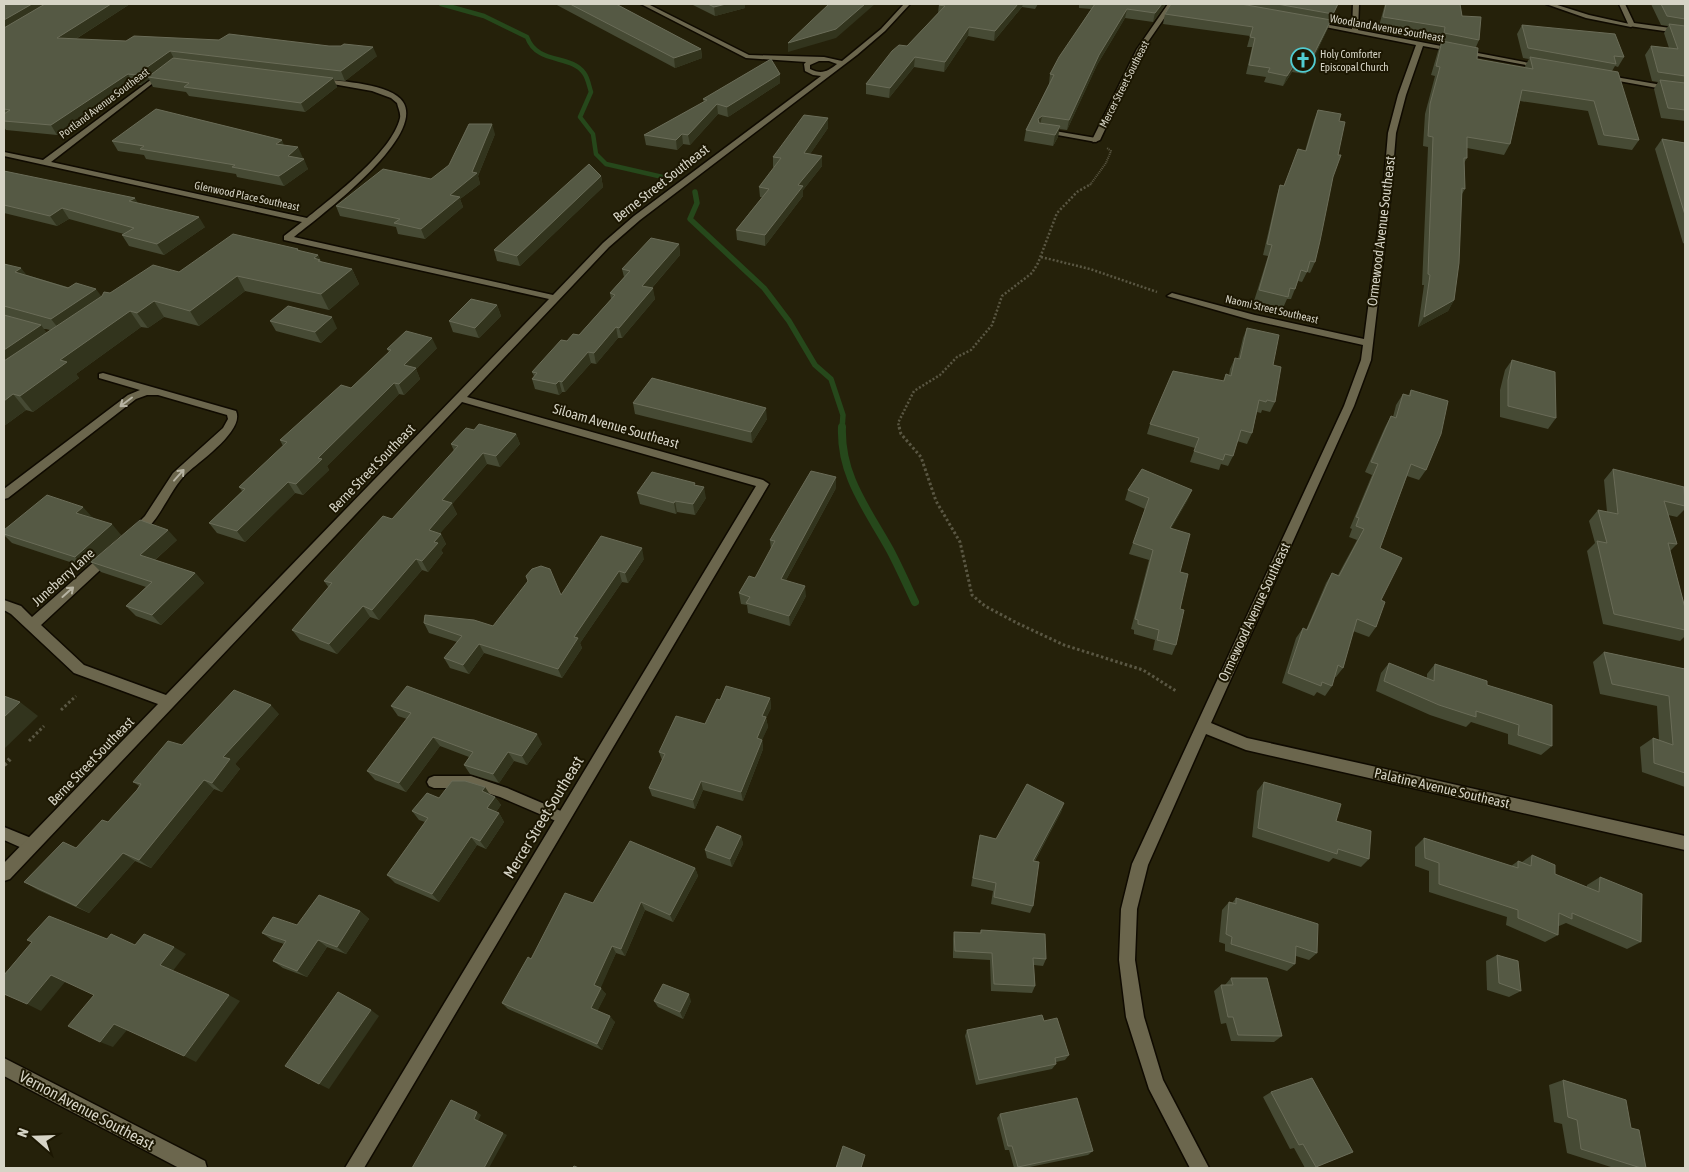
<svg xmlns="http://www.w3.org/2000/svg" width="1689" height="1172" font-family="'Asap Condensed',sans-serif">
  <style>
    .lines { fill: none; stroke-linecap: round; stroke-linejoin: round }
    .stream-far2 { stroke: #26481b; stroke-width: 4.5 }
    .stream-far1 { stroke: #26481b; stroke-width: 5.5 }
    .stream { stroke: #26481b; stroke-width: 8 }
    .lane-casing { stroke: #0f0a00; stroke-width: 3 }
    .street-casing { stroke: #0f0a00; stroke-width: 3 }
    .path-far3 { stroke: #5a5743; stroke-width: 2; stroke-dasharray: 1 1; stroke-linecap: butt }
    .path-far2 { stroke: #5a5743; stroke-width: 2.5; stroke-dasharray: 2 2; stroke-linecap: butt }
    .path-far1 { stroke: #5a5743; stroke-width: 3; stroke-dasharray: 2.5 2.5; stroke-linecap: butt }
    .path { stroke: #5a5743; stroke-width: 4.5; stroke-dasharray: 3 3; stroke-linecap: butt }
    .lane { fill: #6b664d; fill-rule: evenodd }
    .street { fill: #6b664d; fill-rule: evenodd }
    .wall { fill: #464a34; fill-rule: evenodd }
    .shaded-wall { fill: #32341d }
    .building { fill: #555944; stroke: #6a6c58 }
    .oneway { stroke: #b6b3a2 }
    .labels { text-anchor: middle; stroke-width: 4; stroke-linejoin: round; paint-order: stroke }
    .far-street-label { font-size: 11px; fill: #d6d4c6; stroke: #1c1702 }
    .far-poi-label { font-size: 11px; fill: #d6d4c6; stroke: #1c1702; text-anchor: start }
    .street-label { font-size: 14px; fill: #d6d4c6; stroke: #1c1702 }
    .near-street-label { font-size: 16px; fill: #d6d4c6; stroke: #1c1702 }
  </style>
  <rect width="100%" height="100%" fill="#25210a"/>
  <g class="lines">
    <path class="stream-far2" d="M 441,4 L 484,16 L 527,37 C 537,65 571,54 584,73 C 588,78 589,86 591,92 L 580,117 L 593,134 L 596,154 L 606,164 L 667,178"/>
    <path class="stream-far1" d="M 695,192 L 697,203 L 690,219 L 764,288 L 789,321 L 815,365 L 831,379 L 843,415 L 842,429"/>
    <path class="stream" d="M 842,427 C 840,476 868,510 890,550 C 899,567 907,585 915,602"/>
    <g class="lane-casing">
      <g id="lane">
        <path d="M 1546,4 L 1554,4 L 1589,15 L 1634,25 L 1631,27 L 1586,18 Z"/>
        <path d="M 1043,129 L 1096,138 L 1099,140 L 1096,142 L 1041,132 L 1041,130 Z"/>
        <path d="M 434,776 L 471,776 L 507,788 L 568,814 L 570,818 L 568,822 L 563,824 L 500,797 L 471,788 L 434,788 L 429,786 L 427,782 L 429,778 Z"/>
        <path d="M 4,827 L 36,840 L 38,845 L 36,850 L 31,852 L 4,840 Z"/>
      </g>
    </g>
    <g class="street-casing">
      <g id="street">
        <path d="M 641,4 L 648,4 L 749,55 L 824,57 L 842,61 L 881,29 L 904,4 L 910,4 L 885,31 L 857,55 L 640,220 L 609,247 L 467,397 L 763,480 L 769,484 L 364,1168 L 345,1168 L 756,486 L 462,402 L 10,879 L 4,881 L 4,863 L 158,704 L 74,673 L 11,614 L 4,610 L 4,600 L 21,606 L 32,617 L 104,553 L 112,553 L 114,556 L 112,559 L 41,625 L 84,665 L 166,695 L 549,299 L 284,240 L 284,236 L 302,222 L 4,156 L 4,152 L 43,160 L 164,70 L 166,71 L 166,73 L 51,162 L 307,218 C 334,196 392,152 400,118 C 401,113 398,108 397,103 L 391,98 L 372,91 L 316,81 L 320,79 C 340,81 392,84 403,102 C 426,137 319,217 294,237 L 553,295 L 603,243 L 634,216 L 821,76 L 813,75 L 805,71 L 804,64 L 806,62 L 746,58 ZM 829,61 L 837,64 C 828,71 822,75 810,69 L 810,65 L 819,61 Z"/>
        <path d="M 1168,4 L 1174,4 L 1143,49 L 1100,140 L 1093,142 L 1092,140 L 1137,49 Z"/>
        <path d="M 1353,4 L 1359,4 L 1358,30 L 1545,66 L 1542,68 L 1423,46 L 1406,95 L 1396,133 L 1391,192 L 1371,360 L 1354,406 L 1211,723 L 1247,738 L 1685,836 L 1685,850 L 1246,750 L 1206,734 L 1148,865 L 1137,909 L 1135,960 L 1144,1017 L 1163,1080 L 1209,1168 L 1190,1168 L 1149,1089 L 1126,1017 L 1119,960 L 1121,909 L 1132,864 L 1344,406 L 1361,360 L 1363,345 L 1251,320 L 1167,296 L 1172,293 L 1255,315 L 1364,339 L 1383,192 L 1388,133 L 1398,95 L 1416,45 L 1310,24 L 1313,22 L 1352,29 Z"/>
        <path d="M 1619,4 L 1625,4 L 1634,23 L 1685,30 L 1685,34 L 1629,26 Z"/>
        <path d="M 1604,75 L 1685,89 L 1685,93 L 1602,78 L 1602,76 Z"/>
        <path d="M 103,373 L 236,411 C 245,430 200,461 187,473 C 169,489 157,530 134,537 L 128,533 L 145,516 L 173,473 L 223,428 L 228,419 L 227,415 L 158,395 L 147,395 L 136,399 L 8,498 L 4,499 L 4,489 L 128,395 L 140,390 L 99,378 L 99,374 Z"/>
        <path d="M 4,1058 L 205,1161 L 207,1168 L 179,1168 L 4,1076 Z"/>
      </g>
    </g>
    <path class="path-far3" d="M 1090,185 L 1106,163 L 1111,151 L 1107,148"/>
    <g class="path-far2">
      <path d="M 1041,257 L 1090,269 L 1157,292"/>
      <path d="M 900,429 L 898,423 L 914,391 L 940,375 L 957,357 L 971,350 L 992,325 L 1002,296 L 1032,273 L 1038,263 L 1057,213 L 1077,192 L 1091,184"/>
    </g>
    <g class="path-far1">
      <path d="M 899,427 L 901,434 L 921,457 L 936,501 L 960,542 L 972,595 L 985,606 L 1017,623 L 1064,645 L 1143,670 L 1176,691"/>
      <path d="M 61,710 L 76,696"/>
      <path d="M 29,741 L 44,726"/>
    </g>
    <path class="path" d="M 4,765 L 10,759"/>
    <use href="#lane" class="lane"/>
    <use href="#street" class="street"/>
  </g>
  <g class="wall">
    <path d="M 4,4 L 130,4 L 76,39 L 377,56 L 345,81 L 334,80 L 337,87 L 305,112 L 189,96 L 186,92 L 153,87 L 149,79 L 141,85 L 133,84 L 57,135 L 6,130 L 4,127 Z"/>
    <path d="M 555,4 L 616,4 L 701,49 L 702,58 L 675,68 Z"/>
    <path d="M 691,4 L 745,4 L 745,8 L 715,16 Z"/>
    <path d="M 939,4 L 1038,4 L 1035,9 L 1022,7 L 994,41 L 968,36 L 944,72 L 914,67 L 889,98 L 866,94 L 866,84 L 907,46 L 938,13 Z"/>
    <path d="M 1067,4 L 1166,4 L 1153,22 L 1125,18 L 1097,65 L 1067,130 L 1059,129 L 1058,137 L 1053,146 L 1024,141 L 1026,130 L 1049,84 L 1050,74 L 1091,9 L 1079,8 L 1079,5 Z"/>
    <path d="M 1171,4 L 1338,4 L 1327,30 L 1306,74 L 1292,72 L 1283,86 L 1264,82 L 1266,77 L 1246,74 L 1252,47 L 1247,47 L 1250,36 L 1163,24 L 1165,14 Z"/>
    <path d="M 1385,4 L 1460,4 L 1462,16 L 1479,40 L 1476,47 L 1477,59 L 1526,68 L 1525,66 L 1529,59 L 1523,58 L 1517,34 L 1522,25 L 1624,57 L 1618,67 L 1615,66 L 1612,71 L 1639,140 L 1632,150 L 1598,145 L 1588,111 L 1520,101 L 1510,144 L 1504,155 L 1467,148 L 1467,158 L 1464,163 L 1465,189 L 1462,194 L 1454,300 L 1448,311 L 1418,327 L 1424,285 L 1422,285 L 1428,147 L 1423,146 L 1425,114 L 1435,76 L 1431,75 L 1438,51 L 1441,43 L 1440,43 L 1441,36 L 1379,26 Z"/>
    <path d="M 1651,4 L 1685,4 L 1685,121 L 1661,118 L 1654,89 L 1658,82 L 1652,81 L 1645,55 L 1651,46 L 1669,48 L 1664,33 L 1668,26 L 1661,25 Z"/>
    <path d="M 780,74 L 780,83 L 728,117 L 718,114 L 690,145 L 683,144 L 677,150 L 646,145 L 644,135 L 704,102 L 703,99 Z"/>
    <path d="M 1318,110 L 1339,121 L 1333,177 L 1315,262 L 1310,273 L 1307,272 L 1302,282 L 1298,281 L 1295,289 L 1291,299 L 1287,299 L 1283,308 L 1254,301 L 1268,256 L 1263,255 L 1277,195 L 1280,185 L 1284,186 L 1305,151 L 1314,120 Z"/>
    <path d="M 828,118 L 828,128 L 810,154 L 822,166 L 803,190 L 803,196 L 765,246 L 737,240 L 736,230 L 762,197 L 760,197 L 759,187 L 775,167 L 773,167 L 773,157 Z"/>
    <path d="M 495,134 L 478,176 L 480,184 L 460,199 L 463,207 L 425,239 L 398,234 L 396,227 L 340,216 L 336,206 L 431,179 Z"/>
    <path d="M 1662,139 L 1685,143 L 1685,244 L 1683,243 L 1655,149 Z"/>
    <path d="M 112,141 L 285,146 L 303,158 L 302,158 L 308,169 L 284,186 L 237,177 L 236,174 L 146,159 L 144,155 L 118,151 Z"/>
    <path d="M 4,171 L 205,227 L 164,255 L 129,246 L 122,235 L 124,234 L 69,219 L 57,226 L 4,213 Z"/>
    <path d="M 601,176 L 603,187 L 520,266 L 497,261 L 494,250 Z"/>
    <path d="M 679,244 L 680,255 L 652,288 L 655,299 L 622,338 L 618,338 L 596,364 L 591,363 L 565,392 L 562,392 L 559,395 L 535,389 L 532,379 L 534,376 L 532,372 L 567,341 L 579,335 L 611,299 L 610,293 L 624,277 L 622,269 Z"/>
    <path d="M 298,249 L 299,251 L 318,255 L 321,262 L 352,269 L 359,284 L 329,310 L 245,291 L 199,326 L 164,317 L 148,328 L 141,327 L 76,374 L 79,378 L 33,412 L 26,410 L 4,426 L 4,264 L 27,275 L 101,297 L 179,272 ZM 43,329 L 46,329 L 50,330 L 46,333 Z"/>
    <path d="M 497,305 L 501,316 L 479,338 L 453,332 L 449,321 Z"/>
    <path d="M 270,321 L 337,328 L 321,343 L 276,331 Z"/>
    <path d="M 1247,328 L 1273,365 L 1275,402 L 1270,412 L 1262,410 L 1261,413 L 1257,412 L 1252,433 L 1247,444 L 1237,441 L 1233,456 L 1228,466 L 1221,464 L 1219,470 L 1190,462 L 1195,448 L 1147,434 L 1150,424 L 1223,381 L 1226,374 L 1229,375 L 1230,369 L 1235,358 L 1238,359 L 1243,338 Z"/>
    <path d="M 437,348 L 416,369 L 420,379 L 404,395 L 399,394 L 327,466 L 329,470 L 303,495 L 295,493 L 245,542 L 217,533 L 209,523 L 242,491 L 239,487 L 283,446 L 280,440 L 351,388 L 389,352 L 387,349 Z"/>
    <path d="M 1512,360 L 1556,418 L 1548,429 L 1500,417 L 1500,390 L 1505,370 Z"/>
    <path d="M 1411,390 L 1426,470 L 1419,480 L 1407,476 L 1380,548 L 1381,600 L 1376,627 L 1369,637 L 1353,631 L 1343,668 L 1336,677 L 1334,677 L 1332,686 L 1325,696 L 1317,692 L 1314,696 L 1282,683 L 1296,638 L 1303,628 L 1306,630 L 1326,583 L 1332,573 L 1338,575 L 1357,540 L 1349,537 L 1352,529 L 1350,528 L 1372,475 L 1365,472 L 1385,427 L 1391,416 L 1393,417 L 1396,405 L 1403,394 L 1408,396 Z"/>
    <path d="M 633,403 L 767,419 L 752,443 L 635,414 Z"/>
    <path d="M 474,430 L 516,434 L 520,444 L 500,467 L 487,464 L 452,504 L 457,514 L 440,533 L 441,534 L 446,544 L 441,550 L 443,553 L 428,572 L 422,570 L 379,620 L 370,617 L 337,654 L 300,640 L 292,630 L 329,588 L 324,581 L 392,519 L 454,451 L 451,444 Z"/>
    <path d="M 1613,469 L 1685,506 L 1685,509 L 1677,517 L 1668,515 L 1677,544 L 1670,551 L 1685,608 L 1685,636 L 1680,641 L 1603,624 L 1587,551 L 1595,543 L 1589,521 L 1598,510 L 1607,512 L 1604,480 Z"/>
    <path d="M 695,485 L 706,498 L 695,515 L 677,512 L 676,514 L 640,504 L 637,493 Z"/>
    <path d="M 836,488 L 786,580 L 806,596 L 790,626 L 748,613 L 747,605 L 741,604 L 739,593 L 755,578 L 771,550 L 770,540 Z"/>
    <path d="M 1128,490 L 1192,490 L 1187,501 L 1171,528 L 1180,572 L 1180,609 L 1176,645 L 1172,655 L 1153,650 L 1155,640 L 1134,634 L 1134,630 L 1131,629 L 1149,560 L 1129,554 L 1145,509 L 1125,500 Z"/>
    <path d="M 92,517 L 121,535 L 85,567 L 12,543 L 4,535 L 4,530 Z"/>
    <path d="M 177,540 L 155,560 L 195,573 L 204,583 L 161,625 L 136,616 L 126,606 L 146,587 L 101,572 L 91,562 Z"/>
    <path d="M 644,559 L 628,583 L 622,582 L 580,643 L 582,648 L 562,678 L 484,653 L 469,674 L 450,668 L 444,658 L 457,642 L 429,633 L 424,623 L 493,626 L 561,595 Z"/>
    <path d="M 1604,652 L 1685,669 L 1685,787 L 1642,772 L 1640,747 L 1653,738 L 1659,740 L 1657,706 L 1600,694 L 1593,662 Z"/>
    <path d="M 1389,663 L 1427,678 L 1427,674 L 1435,664 L 1487,685 L 1552,746 L 1541,755 L 1508,744 L 1508,734 L 1471,722 L 1466,727 L 1430,715 L 1376,691 L 1381,673 Z"/>
    <path d="M 770,698 L 771,708 L 766,718 L 768,727 L 762,739 L 763,749 L 743,801 L 703,790 L 695,809 L 652,796 L 649,788 L 662,760 L 659,752 L 705,724 L 720,700 Z"/>
    <path d="M 391,706 L 542,744 L 527,765 L 514,761 L 499,783 L 470,774 L 464,765 L 469,757 L 440,746 L 406,792 L 375,780 L 367,771 L 407,719 L 398,716 Z"/>
    <path d="M 279,714 L 235,764 L 240,769 L 222,792 L 214,789 L 151,868 L 135,861 L 89,913 L 38,890 L 24,882 L 76,848 L 108,822 L 137,790 L 139,786 L 133,782 L 182,745 Z"/>
    <path d="M 1264,782 L 1336,821 L 1369,859 L 1361,867 L 1333,858 L 1329,862 L 1252,837 L 1257,791 Z"/>
    <path d="M 485,787 L 489,794 L 495,797 L 501,805 L 496,812 L 499,813 L 504,822 L 486,849 L 477,845 L 439,902 L 395,883 L 387,875 L 425,822 L 419,820 L 412,811 L 439,798 Z"/>
    <path d="M 1064,803 L 1061,812 L 1035,861 L 1033,906 L 1030,913 L 991,904 L 993,891 L 971,886 L 978,843 L 980,835 L 996,839 Z"/>
    <path d="M 741,836 L 743,844 L 732,867 L 707,858 L 705,850 Z"/>
    <path d="M 1424,838 L 1511,866 L 1518,861 L 1522,862 L 1532,855 L 1555,874 L 1587,887 L 1587,885 L 1600,877 L 1641,942 L 1627,949 L 1566,923 L 1559,926 L 1558,926 L 1558,935 L 1545,942 L 1506,925 L 1507,917 L 1429,892 L 1429,871 L 1415,866 L 1415,847 Z"/>
    <path d="M 695,868 L 698,876 L 673,922 L 645,910 L 625,956 L 616,953 L 600,988 L 606,994 L 597,1011 L 615,1022 L 602,1050 L 508,1009 L 502,1003 L 531,959 L 593,903 Z"/>
    <path d="M 1236,898 L 1317,953 L 1309,960 L 1296,956 L 1295,964 L 1287,971 L 1225,951 L 1225,944 L 1219,942 L 1222,910 L 1229,902 L 1232,903 Z"/>
    <path d="M 360,911 L 369,919 L 346,954 L 327,947 L 307,977 L 283,968 L 273,961 L 284,944 L 272,940 L 262,933 Z"/>
    <path d="M 981,930 L 1046,959 L 1043,966 L 1034,965 L 1035,986 L 1032,993 L 991,991 L 990,960 L 953,958 L 953,939 L 954,932 L 980,933 Z"/>
    <path d="M 1497,955 L 1521,991 L 1509,997 L 1487,990 L 1486,961 Z"/>
    <path d="M 1231,978 L 1282,1036 L 1274,1042 L 1231,1041 L 1226,1023 L 1221,1024 L 1214,991 L 1221,985 L 1225,985 Z"/>
    <path d="M 654,1001 L 691,1001 L 683,1019 L 658,1007 Z"/>
    <path d="M 1044,1021 L 1069,1055 L 1065,1060 L 1056,1062 L 1056,1064 L 1052,1069 L 976,1085 L 965,1036 L 967,1030 Z"/>
    <path d="M 1563,1080 L 1631,1128 L 1646,1168 L 1614,1168 L 1567,1153 L 1562,1124 L 1554,1122 L 1549,1085 Z"/>
    <path d="M 1271,1092 L 1353,1152 L 1313,1168 L 1305,1168 L 1294,1148 L 1290,1149 L 1263,1097 Z"/>
    <path d="M 1000,1114 L 1093,1151 L 1088,1155 L 1025,1168 L 1014,1168 L 1009,1150 L 1005,1150 L 997,1118 Z"/>
  </g>
  <g class="shaded-wall">
    <path d="M 32,4 L 53,4 L 4,33 L 4,20 Z"/>
    <path d="M 111,4 L 130,4 L 63,47 L 57,38 Z"/>
    <path d="M 726,4 L 745,4 L 745,8 L 715,16 L 714,7 Z"/>
    <path d="M 865,4 L 875,4 L 836,38 L 788,52 L 788,43 Z"/>
    <path d="M 1018,4 L 1023,4 L 1022,7 L 994,41 L 995,31 Z"/>
    <path d="M 1162,4 L 1166,4 L 1153,22 L 1155,13 Z"/>
    <path d="M 1127,9 L 1125,18 L 1097,65 L 1067,130 L 1069,120 L 1099,55 Z"/>
    <path d="M 1331,20 L 1327,30 L 1306,74 L 1309,64 Z"/>
    <path d="M 969,27 L 968,36 L 944,72 L 945,62 Z"/>
    <path d="M 373,47 L 377,56 L 345,81 L 341,71 Z"/>
    <path d="M 701,49 L 702,58 L 675,68 L 674,58 Z"/>
    <path d="M 170,51 L 175,60 L 148,77 L 149,79 L 141,85 L 136,75 Z"/>
    <path d="M 915,57 L 914,67 L 889,98 L 890,88 Z"/>
    <path d="M 1296,62 L 1292,72 L 1283,86 L 1287,76 Z"/>
    <path d="M 128,74 L 133,84 L 57,135 L 51,125 Z"/>
    <path d="M 780,74 L 780,83 L 728,117 L 727,107 Z"/>
    <path d="M 333,78 L 337,87 L 305,112 L 301,103 Z"/>
    <path d="M 717,104 L 718,114 L 690,145 L 688,135 Z"/>
    <path d="M 1042,116 L 1040,126 L 1038,119 Z"/>
    <path d="M 828,118 L 828,128 L 804,163 L 804,153 Z"/>
    <path d="M 492,124 L 495,134 L 478,176 L 480,184 L 460,199 L 463,207 L 425,239 L 421,229 L 450,195 L 472,172 Z"/>
    <path d="M 1060,126 L 1058,137 L 1053,146 L 1055,135 Z"/>
    <path d="M 682,134 L 683,144 L 677,150 L 676,140 Z"/>
    <path d="M 282,140 L 286,150 L 276,144 Z"/>
    <path d="M 298,147 L 303,158 L 292,166 L 288,156 Z"/>
    <path d="M 822,156 L 822,166 L 803,190 L 803,196 L 765,246 L 765,235 L 798,185 Z"/>
    <path d="M 304,159 L 308,169 L 284,186 L 279,176 Z"/>
    <path d="M 601,176 L 603,187 L 520,266 L 517,256 Z"/>
    <path d="M 135,198 L 141,209 L 129,201 Z"/>
    <path d="M 62,208 L 69,219 L 57,226 L 50,216 Z"/>
    <path d="M 199,217 L 205,227 L 164,255 L 157,244 Z"/>
    <path d="M 679,244 L 680,255 L 644,297 L 642,286 Z"/>
    <path d="M 318,255 L 326,270 L 314,258 Z"/>
    <path d="M 21,268 L 33,283 L 15,272 Z"/>
    <path d="M 352,269 L 359,284 L 329,310 L 321,294 Z"/>
    <path d="M 237,276 L 245,291 L 199,326 L 190,311 Z"/>
    <path d="M 653,288 L 655,299 L 622,338 L 619,328 Z"/>
    <path d="M 96,289 L 107,304 L 63,334 L 51,319 Z"/>
    <path d="M 1454,300 L 1448,311 L 1418,327 L 1424,317 Z"/>
    <path d="M 154,301 L 164,317 L 148,328 L 137,313 Z"/>
    <path d="M 497,305 L 501,316 L 479,338 L 475,328 Z"/>
    <path d="M 130,311 L 141,327 L 76,374 L 79,378 L 33,412 L 20,396 L 60,360 Z"/>
    <path d="M 332,317 L 337,328 L 321,343 L 315,332 Z"/>
    <path d="M 41,325 L 53,341 L 4,374 L 4,350 Z"/>
    <path d="M 616,327 L 618,338 L 596,364 L 594,353 Z"/>
    <path d="M 432,338 L 437,348 L 416,369 L 420,379 L 404,395 L 399,384 L 404,365 Z"/>
    <path d="M 588,352 L 591,363 L 565,392 L 562,382 Z"/>
    <path d="M 559,381 L 562,392 L 559,395 L 556,384 Z"/>
    <path d="M 394,383 L 399,394 L 327,466 L 329,470 L 303,495 L 296,484 L 318,458 Z"/>
    <path d="M 13,394 L 26,410 L 4,426 L 4,401 Z"/>
    <path d="M 766,408 L 767,419 L 752,443 L 751,432 Z"/>
    <path d="M 516,434 L 520,444 L 500,467 L 496,456 Z"/>
    <path d="M 483,453 L 487,464 L 452,504 L 457,514 L 434,540 L 429,530 L 442,500 Z"/>
    <path d="M 836,477 L 836,488 L 781,589 L 781,579 Z"/>
    <path d="M 288,482 L 295,493 L 245,542 L 237,531 Z"/>
    <path d="M 704,487 L 706,498 L 695,515 L 693,504 Z"/>
    <path d="M 1192,490 L 1187,501 L 1166,538 L 1170,528 Z"/>
    <path d="M 675,501 L 677,512 L 676,514 L 674,503 Z"/>
    <path d="M 83,507 L 92,517 L 86,523 L 76,513 Z"/>
    <path d="M 112,524 L 121,535 L 85,567 L 75,557 Z"/>
    <path d="M 168,530 L 177,540 L 149,565 L 140,555 Z"/>
    <path d="M 441,534 L 446,544 L 441,550 L 443,553 L 428,572 L 422,561 L 434,542 Z"/>
    <path d="M 642,548 L 644,559 L 628,583 L 625,573 Z"/>
    <path d="M 416,559 L 422,570 L 379,620 L 372,610 Z"/>
    <path d="M 619,571 L 622,582 L 580,643 L 582,648 L 562,678 L 558,669 L 574,637 Z"/>
    <path d="M 195,573 L 204,583 L 161,625 L 152,615 Z"/>
    <path d="M 805,586 L 806,596 L 790,626 L 789,616 Z"/>
    <path d="M 363,606 L 370,617 L 337,654 L 329,644 Z"/>
    <path d="M 479,644 L 484,653 L 469,674 L 463,665 Z"/>
    <path d="M 770,698 L 771,708 L 766,718 L 768,727 L 759,747 L 757,738 L 762,716 Z"/>
    <path d="M 20,702 L 38,716 L 4,749 L 4,717 Z"/>
    <path d="M 271,705 L 279,714 L 235,764 L 240,769 L 222,792 L 212,783 L 223,757 Z"/>
    <path d="M 537,734 L 542,744 L 527,765 L 522,756 Z"/>
    <path d="M 433,737 L 440,746 L 406,792 L 399,783 Z"/>
    <path d="M 762,740 L 763,749 L 743,801 L 741,792 Z"/>
    <path d="M 508,752 L 514,761 L 499,783 L 493,774 Z"/>
    <path d="M 204,780 L 214,789 L 151,868 L 139,860 Z"/>
    <path d="M 701,781 L 703,790 L 695,809 L 693,800 Z"/>
    <path d="M 485,787 L 491,796 L 482,791 Z"/>
    <path d="M 495,797 L 501,805 L 493,817 L 487,808 Z"/>
    <path d="M 1064,803 L 1061,812 L 1030,869 L 1033,861 Z"/>
    <path d="M 499,813 L 504,822 L 486,849 L 480,841 Z"/>
    <path d="M 741,836 L 743,844 L 732,867 L 730,859 Z"/>
    <path d="M 471,837 L 477,845 L 439,902 L 432,894 Z"/>
    <path d="M 123,853 L 135,861 L 89,913 L 76,906 Z"/>
    <path d="M 695,868 L 698,876 L 673,922 L 670,915 Z"/>
    <path d="M 641,902 L 645,910 L 625,956 L 621,949 Z"/>
    <path d="M 360,911 L 369,919 L 346,954 L 337,947 Z"/>
    <path d="M 318,940 L 327,947 L 307,977 L 297,971 Z"/>
    <path d="M 612,946 L 616,953 L 599,992 L 594,985 Z"/>
    <path d="M 174,947 L 186,954 L 172,972 L 160,965 Z"/>
    <path d="M 51,975 L 65,982 L 41,1011 L 27,1004 Z"/>
    <path d="M 601,988 L 606,994 L 596,1014 L 591,1008 Z"/>
    <path d="M 689,994 L 691,1001 L 683,1019 L 680,1012 Z"/>
    <path d="M 229,995 L 240,1001 L 196,1062 L 184,1056 Z"/>
    <path d="M 371,1010 L 379,1016 L 329,1089 L 319,1084 Z"/>
    <path d="M 610,1016 L 615,1022 L 602,1050 L 597,1044 Z"/>
    <path d="M 114,1024 L 127,1030 L 113,1047 L 100,1042 Z"/>
    <path d="M 477,1112 L 481,1115 L 478,1121 L 474,1119 Z"/>
    <path d="M 503,1133 L 507,1135 L 489,1168 L 484,1168 Z"/>
  </g>
  <g class="building">
    <path d="M 4,4 L 32,4 L 4,20 Z"/>
    <path d="M 45,4 L 111,4 L 57,38 L 126,41 L 134,36 L 219,40 L 229,34 L 329,46 L 341,46 L 344,44 L 373,47 L 341,71 L 170,51 L 136,75 L 128,74 L 51,125 L 4,121 L 4,114 L 10,110 L 4,109 L 4,28 Z"/>
    <path d="M 570,4 L 616,4 L 701,49 L 674,58 Z"/>
    <path d="M 708,4 L 726,4 L 714,7 Z"/>
    <path d="M 829,4 L 865,4 L 836,29 L 788,43 Z"/>
    <path d="M 939,4 L 1018,4 L 995,31 L 969,27 L 945,62 L 915,57 L 890,88 L 866,84 L 892,51 L 899,45 L 907,46 L 945,6 L 939,5 Z"/>
    <path d="M 1095,4 L 1162,4 L 1155,13 L 1127,9 L 1099,55 L 1069,120 L 1042,116 L 1038,119 L 1039,123 L 1060,126 L 1055,135 L 1026,130 L 1054,75 L 1050,74 L 1059,57 Z"/>
    <path d="M 1171,4 L 1241,4 L 1331,20 L 1309,64 L 1296,62 L 1287,76 L 1268,72 L 1270,68 L 1249,65 L 1255,38 L 1250,37 L 1253,27 L 1165,14 Z"/>
    <path d="M 1277,4 L 1338,4 L 1333,14 Z"/>
    <path d="M 1386,4 L 1460,4 L 1462,16 L 1481,17 L 1479,40 L 1444,33 L 1445,27 L 1383,17 Z"/>
    <path d="M 1661,4 L 1685,4 L 1685,19 L 1667,16 Z"/>
    <path d="M 1669,24 L 1685,26 L 1685,76 L 1658,72 L 1651,46 L 1678,49 Z"/>
    <path d="M 1522,25 L 1615,34 L 1624,57 L 1614,56 L 1616,64 L 1528,48 Z"/>
    <path d="M 1442,41 L 1478,48 L 1477,59 L 1533,69 L 1530,57 L 1618,72 L 1639,140 L 1604,135 L 1594,101 L 1522,90 L 1510,144 L 1467,137 L 1467,158 L 1464,158 L 1465,189 L 1462,188 L 1459,263 L 1454,300 L 1424,317 L 1430,275 L 1428,274 L 1433,137 L 1428,136 L 1430,104 L 1440,67 L 1436,66 Z"/>
    <path d="M 173,58 L 333,78 L 301,103 L 184,87 L 189,83 L 148,77 Z"/>
    <path d="M 771,59 L 780,74 L 727,107 L 717,104 L 688,135 L 682,134 L 676,140 L 644,135 L 707,100 L 703,99 Z"/>
    <path d="M 1660,80 L 1685,83 L 1685,110 L 1668,108 Z"/>
    <path d="M 156,109 L 282,140 L 276,144 L 298,147 L 288,156 L 304,159 L 279,176 L 232,167 L 235,165 L 140,149 L 144,146 L 112,141 Z"/>
    <path d="M 1318,110 L 1341,114 L 1339,121 L 1345,122 L 1338,155 L 1341,155 L 1333,177 L 1320,241 L 1315,262 L 1310,261 L 1307,272 L 1301,270 L 1295,289 L 1290,288 L 1288,297 L 1259,290 L 1272,245 L 1267,244 L 1280,185 L 1284,186 L 1298,149 L 1306,151 Z"/>
    <path d="M 804,115 L 828,118 L 804,153 L 822,156 L 798,185 L 803,186 L 765,235 L 736,230 L 769,189 L 759,187 L 781,158 L 773,157 Z"/>
    <path d="M 469,124 L 492,124 L 472,172 L 477,173 L 450,195 L 460,197 L 421,229 L 394,223 L 400,219 L 336,206 L 383,169 L 431,179 L 449,165 Z"/>
    <path d="M 1662,139 L 1685,143 L 1685,215 Z"/>
    <path d="M 589,164 L 601,176 L 517,256 L 494,250 Z"/>
    <path d="M 4,171 L 135,198 L 129,201 L 199,217 L 157,244 L 122,235 L 134,228 L 62,208 L 50,216 L 4,205 Z"/>
    <path d="M 233,234 L 298,249 L 297,250 L 318,255 L 314,258 L 320,260 L 318,261 L 352,269 L 321,294 L 237,276 L 190,311 L 154,301 L 137,313 L 130,311 L 60,360 L 67,362 L 20,396 L 13,394 L 4,401 L 4,361 L 102,296 L 104,292 L 110,293 L 153,265 L 179,272 Z"/>
    <path d="M 651,238 L 679,244 L 642,286 L 653,288 L 619,328 L 616,327 L 594,353 L 588,352 L 562,382 L 559,381 L 556,384 L 532,379 L 537,373 L 532,372 L 561,340 L 567,341 L 573,334 L 579,335 L 615,295 L 610,293 L 630,271 L 622,269 Z"/>
    <path d="M 4,264 L 21,268 L 15,272 L 68,288 L 76,283 L 96,289 L 51,319 L 4,306 Z"/>
    <path d="M 471,299 L 497,305 L 475,328 L 449,321 Z"/>
    <path d="M 288,306 L 332,317 L 315,332 L 270,321 Z"/>
    <path d="M 4,315 L 41,325 L 4,350 Z"/>
    <path d="M 1247,328 L 1279,335 L 1273,365 L 1281,367 L 1275,402 L 1267,400 L 1266,402 L 1259,400 L 1252,433 L 1241,430 L 1233,456 L 1225,454 L 1223,460 L 1194,451 L 1199,438 L 1150,424 L 1173,371 L 1224,381 L 1226,374 L 1231,376 L 1235,358 L 1240,359 Z"/>
    <path d="M 406,331 L 432,338 L 404,365 L 416,368 L 399,384 L 394,383 L 318,458 L 322,459 L 296,484 L 288,482 L 237,531 L 209,523 L 245,489 L 239,487 L 287,442 L 280,440 L 341,385 L 351,388 L 391,350 L 387,349 Z"/>
    <path d="M 1512,360 L 1555,372 L 1556,418 L 1508,406 L 1508,380 Z"/>
    <path d="M 652,378 L 766,408 L 751,432 L 633,403 Z"/>
    <path d="M 1411,390 L 1448,401 L 1441,434 L 1426,470 L 1411,464 L 1380,548 L 1402,558 L 1381,600 L 1385,602 L 1376,627 L 1357,619 L 1343,668 L 1338,665 L 1332,686 L 1322,682 L 1321,686 L 1288,673 L 1303,628 L 1307,630 L 1332,573 L 1339,576 L 1364,529 L 1356,526 L 1359,518 L 1356,517 L 1378,464 L 1371,462 L 1391,416 L 1396,418 L 1403,394 L 1410,396 Z"/>
    <path d="M 479,424 L 516,434 L 496,456 L 483,453 L 442,500 L 452,503 L 429,530 L 441,534 L 434,542 L 438,543 L 422,561 L 416,559 L 372,610 L 363,606 L 329,644 L 292,630 L 332,583 L 324,581 L 383,516 L 392,519 L 458,446 L 451,444 L 466,428 L 474,430 Z"/>
    <path d="M 1142,469 L 1192,490 L 1170,528 L 1190,534 L 1180,572 L 1188,574 L 1180,609 L 1184,610 L 1176,645 L 1157,640 L 1159,630 L 1138,624 L 1138,620 L 1135,619 L 1153,550 L 1133,543 L 1149,498 L 1128,490 Z"/>
    <path d="M 1613,469 L 1684,487 L 1685,506 L 1664,501 L 1677,544 L 1668,543 L 1685,608 L 1685,630 L 1614,614 L 1597,541 L 1607,543 L 1598,510 L 1618,514 Z"/>
    <path d="M 811,471 L 836,477 L 781,579 L 805,586 L 789,616 L 746,603 L 750,597 L 739,593 L 749,576 L 755,578 L 775,541 L 770,540 Z"/>
    <path d="M 652,472 L 695,483 L 694,485 L 704,487 L 693,504 L 675,501 L 674,503 L 637,493 Z"/>
    <path d="M 47,495 L 83,507 L 76,513 L 112,524 L 75,557 L 4,534 L 4,530 Z"/>
    <path d="M 140,520 L 168,530 L 140,555 L 195,573 L 152,615 L 126,606 L 152,582 L 91,562 Z"/>
    <path d="M 601,536 L 642,548 L 625,573 L 619,571 L 574,637 L 578,638 L 558,669 L 479,644 L 463,665 L 444,658 L 462,636 L 424,623 L 425,615 L 474,620 L 493,626 L 528,581 L 526,576 L 532,569 L 541,566 L 550,569 L 561,595 Z"/>
    <path d="M 1604,652 L 1685,669 L 1685,773 L 1654,763 L 1653,738 L 1673,745 L 1669,696 L 1612,684 Z"/>
    <path d="M 1389,663 L 1434,681 L 1435,664 L 1487,681 L 1487,685 L 1552,705 L 1552,746 L 1518,735 L 1519,725 L 1476,711 L 1476,717 L 1439,705 L 1384,681 Z"/>
    <path d="M 407,686 L 537,734 L 522,756 L 508,752 L 493,774 L 464,765 L 473,752 L 433,737 L 399,783 L 367,771 L 411,713 L 391,706 Z"/>
    <path d="M 726,686 L 770,698 L 762,716 L 766,717 L 757,738 L 762,740 L 741,792 L 701,781 L 693,800 L 649,788 L 665,754 L 659,752 L 676,716 L 705,724 L 717,699 L 720,700 Z"/>
    <path d="M 234,690 L 271,705 L 223,757 L 230,759 L 212,783 L 204,780 L 139,860 L 123,853 L 76,906 L 24,882 L 63,842 L 76,848 L 102,820 L 108,822 L 137,790 L 141,784 L 133,782 L 168,741 L 182,745 Z"/>
    <path d="M 4,696 L 20,702 L 4,717 Z"/>
    <path d="M 452,781 L 465,781 L 485,787 L 482,791 L 495,797 L 487,808 L 499,813 L 480,841 L 471,837 L 432,894 L 387,875 L 428,818 L 412,811 L 427,793 L 439,798 Z"/>
    <path d="M 1264,782 L 1341,804 L 1336,821 L 1371,831 L 1369,859 L 1338,849 L 1337,854 L 1258,828 Z"/>
    <path d="M 1027,784 L 1064,803 L 1033,861 L 1039,862 L 1033,906 L 994,897 L 996,883 L 973,878 L 980,835 L 996,839 Z"/>
    <path d="M 717,826 L 741,836 L 730,859 L 705,850 Z"/>
    <path d="M 1424,838 L 1518,868 L 1518,861 L 1531,866 L 1532,855 L 1555,865 L 1555,874 L 1599,892 L 1600,877 L 1642,894 L 1641,942 L 1572,913 L 1572,919 L 1559,913 L 1558,935 L 1518,918 L 1518,910 L 1439,884 L 1439,863 L 1425,858 Z"/>
    <path d="M 630,841 L 695,868 L 670,915 L 641,902 L 621,949 L 612,946 L 594,985 L 601,988 L 591,1008 L 610,1016 L 597,1044 L 502,1003 L 528,957 L 531,959 L 565,893 L 593,903 Z"/>
    <path d="M 319,895 L 360,911 L 337,947 L 318,940 L 297,971 L 273,961 L 286,941 L 262,933 L 273,917 L 297,925 Z"/>
    <path d="M 1236,898 L 1318,924 L 1317,953 L 1296,946 L 1295,964 L 1231,944 L 1232,937 L 1226,934 L 1229,902 L 1236,904 Z"/>
    <path d="M 49,916 L 107,939 L 111,934 L 135,945 L 144,934 L 174,947 L 160,965 L 229,995 L 184,1056 L 114,1024 L 100,1042 L 68,1026 L 94,995 L 51,975 L 27,1004 L 4,994 L 4,975 L 32,942 L 27,940 Z"/>
    <path d="M 981,930 L 1045,934 L 1046,959 L 1033,958 L 1035,986 L 994,984 L 992,953 L 955,951 L 954,932 L 981,933 Z"/>
    <path d="M 1497,955 L 1518,961 L 1521,991 L 1499,983 Z"/>
    <path d="M 1231,978 L 1267,978 L 1282,1036 L 1238,1035 L 1233,1017 L 1228,1017 L 1221,985 L 1233,985 Z"/>
    <path d="M 663,984 L 689,994 L 680,1012 L 654,1001 Z"/>
    <path d="M 338,992 L 371,1010 L 319,1084 L 285,1066 Z"/>
    <path d="M 1042,1015 L 1044,1021 L 1057,1018 L 1069,1055 L 1055,1058 L 1056,1064 L 979,1080 L 967,1030 Z"/>
    <path d="M 1312,1078 L 1353,1152 L 1316,1167 L 1303,1144 L 1299,1145 L 1271,1092 Z"/>
    <path d="M 1563,1080 L 1626,1100 L 1631,1128 L 1639,1130 L 1646,1168 L 1641,1168 L 1581,1149 L 1577,1120 L 1568,1117 Z"/>
    <path d="M 1077,1098 L 1093,1151 L 1018,1167 L 1012,1146 L 1008,1146 L 1000,1114 Z"/>
    <path d="M 451,1100 L 477,1112 L 474,1119 L 503,1133 L 484,1168 L 412,1168 Z"/>
    <path d="M 843,1146 L 865,1155 L 861,1168 L 836,1168 Z"/>
    <path d="M 574,1166 L 579,1168 L 572,1168 Z"/>
  </g>
  <defs><path id="oneway-shaft" d="M-6 0H5M1.5-3L5.5 0L1.5 3" fill="none" stroke-width="1.6" stroke-linecap="round" stroke-linejoin="round" transform="scale(1.25)"/></defs>
  <g class="oneway">
    <use href="#oneway-shaft" transform="translate(126 402) rotate(143)"/>
    <use href="#oneway-shaft" transform="translate(179 475) rotate(-48)"/>
    <use href="#oneway-shaft" transform="translate(68 592) rotate(-42)"/>
  </g>
  <defs>
    <g id="church-ring" transform="scale(1.25)"><circle r="9.5" fill="#1c1702" stroke="#51ccd1" stroke-width="1.5"/><path d="M-1.2-6h2.4v3.5h3.3v2.4h-3.3V6h-2.4V-.1h-3.3v-2.4h3.3Z" fill="#51ccd1"/></g>
  </defs>
  <g fill-rule="evenodd">
    <use href="#church-ring" x="1303" y="60"/>
  </g>
  <g class="labels">
    <g class="far-street-label">
      <text transform="translate(1387 28) rotate(10)" y="4">Woodland Avenue Southeast</text>
      <text transform="translate(1124 84) rotate(-63)" y="4">Mercer Street Southeast</text>
      <text transform="translate(104 103) rotate(-37)" y="4">Portland Avenue Southeast</text>
      <text transform="translate(247 196) rotate(12)" y="4">Glenwood Place Southeast</text>
      <text transform="translate(1272 309) rotate(13)" y="4">Naomi Street Southeast</text>
    </g>
    <g class="far-poi-label">
      <text x="1320" y="58">Holy Comforter<tspan x="1320" dy="13">Episcopal Church</tspan></text>
    </g>
    <g class="street-label">
      <text transform="translate(661 183) rotate(-38)" y="5">Berne Street Southeast</text>
      <text transform="translate(1381 231) rotate(-83)" y="5">Ormewood Avenue Southeast</text>
      <text transform="translate(616 426) rotate(16)" y="5">Siloam Avenue Southeast</text>
      <text transform="translate(372 468) rotate(-46)" y="5">Berne Street Southeast</text>
      <text transform="translate(63 577) rotate(-42)" y="5">Juneberry Lane</text>
      <text transform="translate(1254 612) rotate(-65)" y="5">Ormewood Avenue Southeast</text>
      <text transform="translate(91 761) rotate(-46)" y="5">Berne Street Southeast</text>
      <text transform="translate(1442 788) rotate(13)" y="5">Palatine Avenue Southeast</text>
    </g>
    <g class="near-street-label">
      <text transform="translate(543 817) rotate(-59)" y="6">Mercer Street Southeast</text>
      <text transform="translate(87 1110) rotate(28)" y="6">Vernon Avenue Southeast</text>
    </g>
  </g>
  <rect width="1689" height="1172" fill="none" stroke="#d6d4c6" stroke-width="10"/>
  <g transform="translate(35 1137) rotate(290)" stroke="#1c1702" stroke-width="4" paint-order="stroke">
  <path d="M0-4L9 19L0 12L-9 19Z" fill="#d6d4c6"/>
  <text y="-8" font-size="14" font-weight="bold" text-anchor="middle" fill="#d6d4c6">N</text>
  </g>
</svg>
